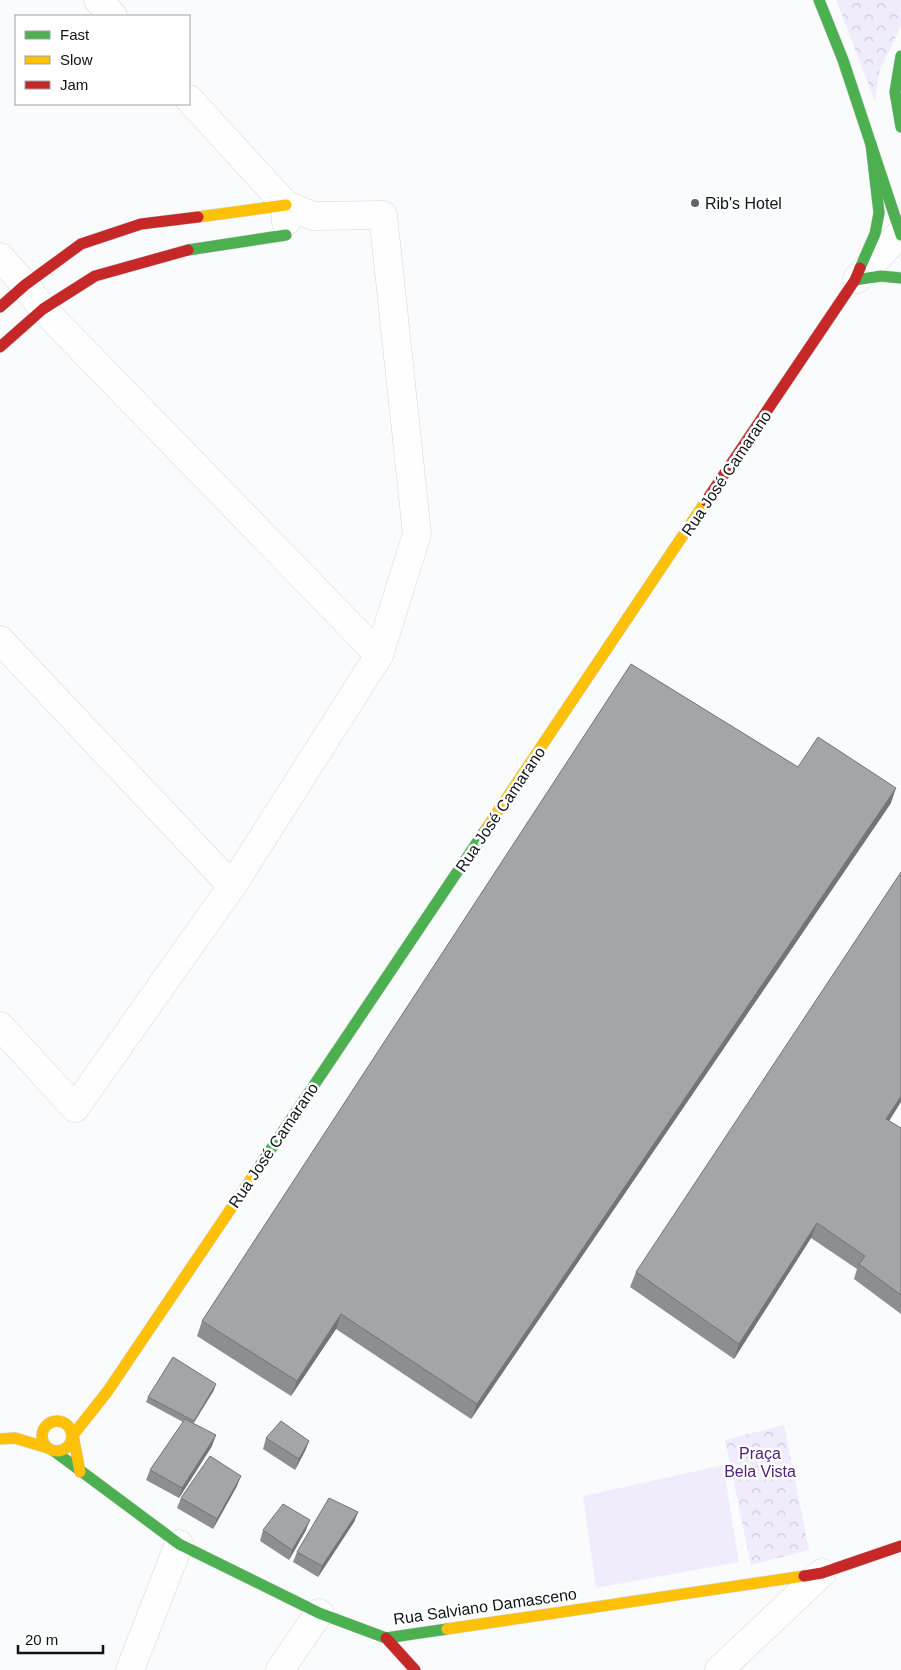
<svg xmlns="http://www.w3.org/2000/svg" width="901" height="1670" font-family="Helvetica,sans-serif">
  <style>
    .grass { fill: #f1ecfc }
    .park { fill: url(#park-crowns) }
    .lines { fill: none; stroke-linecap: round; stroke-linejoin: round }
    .street-casing { stroke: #d4d7d9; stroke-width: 29 }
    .fast-casing { stroke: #d4d7d9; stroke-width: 12 }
    .slow-casing { stroke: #d4d7d9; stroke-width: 12 }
    .jam-casing { stroke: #d4d7d9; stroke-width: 12 }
    .street { stroke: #fefeff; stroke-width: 28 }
    .fast { stroke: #4caf50; stroke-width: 11 }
    .slow { stroke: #ffc107; stroke-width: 11 }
    .jam { stroke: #c62828; stroke-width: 11 }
    .wall { fill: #8d8e90 }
    .shaded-wall { fill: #737476 }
    .building { fill: #a4a5a8; stroke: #737476 }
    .poi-dot { fill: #626568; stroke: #fff; stroke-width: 2 }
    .labels { text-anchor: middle; stroke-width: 5; stroke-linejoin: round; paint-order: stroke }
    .poi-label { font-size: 16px; fill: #101417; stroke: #fff; text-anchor: start }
    .street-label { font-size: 16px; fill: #101417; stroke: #fff }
    .park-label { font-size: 16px; fill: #4f217b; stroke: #fff }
  </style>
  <defs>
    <pattern id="park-crowns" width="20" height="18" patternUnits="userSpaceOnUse" patternTransform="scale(1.25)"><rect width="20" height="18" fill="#f1ecfc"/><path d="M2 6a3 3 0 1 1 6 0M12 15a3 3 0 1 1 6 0" fill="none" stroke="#cecad7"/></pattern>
  </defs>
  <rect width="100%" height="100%" fill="#f9fbfd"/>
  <path class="grass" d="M 723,1465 L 739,1562 L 596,1588 L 583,1496 Z"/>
  <g class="park">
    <path d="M 836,0 L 901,0 L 901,26 L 880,70 L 875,101 Z"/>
    <path d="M 784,1425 L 809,1550 L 751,1565 L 725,1440 Z"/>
  </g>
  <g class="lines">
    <g class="street-casing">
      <g id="street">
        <path d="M 98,0 L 113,16"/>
        <path d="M 189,99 L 286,205 L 286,222"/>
        <path d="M 0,257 L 25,285 L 43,309 L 379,655"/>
        <path d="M 857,279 L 901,233"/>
        <path d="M 0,640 L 232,886"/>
        <path d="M 0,1026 L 75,1108 L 232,886 L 379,655 L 417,534 L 383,215 L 313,216 L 286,205"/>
        <path d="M 130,1670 L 179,1544"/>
        <path d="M 280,1670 L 319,1613"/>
        <path d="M 719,1670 L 822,1573"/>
      </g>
    </g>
    <g class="fast-casing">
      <g id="fast">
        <path d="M 819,0 L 843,60 L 901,235"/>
        <path d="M 901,56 L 895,92 L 901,127"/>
        <path d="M 188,250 L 286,235"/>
        <path d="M 860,268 L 875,234 L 879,213 L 871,144"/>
        <path d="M 855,280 L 881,276 L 901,278"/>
        <path d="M 255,1173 L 486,829"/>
        <path d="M 54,1451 L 179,1544 L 319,1613 L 386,1638 L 447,1629"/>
      </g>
    </g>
    <g class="slow-casing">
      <g id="slow">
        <path d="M 198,217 L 286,205"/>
        <path d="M 486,829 L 706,501"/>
        <circle cx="57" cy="1436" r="15"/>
        <path d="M 0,1439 L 15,1438 L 48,1448"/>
        <path d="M 80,1472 L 73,1435 L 107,1392 L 255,1173"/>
        <path d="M 447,1629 L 804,1576"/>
      </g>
    </g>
    <g class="jam-casing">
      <g id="jam">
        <path d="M 0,307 L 25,285 L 81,244 L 141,224 L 198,217"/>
        <path d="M 0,347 L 43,309 L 95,276 L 188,250"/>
        <path d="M 706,501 L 855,280 L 860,268"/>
        <path d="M 804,1576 L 822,1573 L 901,1546"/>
        <path d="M 386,1638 L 415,1670"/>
      </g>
    </g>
    <use href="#street" class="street"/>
    <use href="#fast" class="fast"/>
    <use href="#slow" class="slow"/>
    <use href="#jam" class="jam"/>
  </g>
  <g class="wall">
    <path d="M 798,767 L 891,803 L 471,1419 L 336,1329 L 291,1396 L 197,1336 L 202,1321 Z"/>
    <path d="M 889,1121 L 901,1128 L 901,1314 L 854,1279 L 857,1269 L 811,1238 L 734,1359 L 630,1287 L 636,1272 Z"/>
    <path d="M 214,1390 L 193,1423 L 212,1446 L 179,1498 L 146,1480 L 150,1470 L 183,1422 L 146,1402 L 148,1397 Z"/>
    <path d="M 266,1438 L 309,1441 L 305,1451 L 295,1470 L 263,1449 Z"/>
    <path d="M 237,1486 L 213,1529 L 177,1508 L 181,1498 Z"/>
    <path d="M 358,1512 L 354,1522 L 318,1577 L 293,1562 L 297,1552 Z"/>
    <path d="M 263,1530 L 306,1530 L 289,1560 L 260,1541 Z"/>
  </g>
  <g class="shaded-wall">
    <path d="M 896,788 L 891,803 L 471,1419 L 477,1404 Z"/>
    <path d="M 901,1096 L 901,1102 L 881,1134 L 886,1119 Z"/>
    <path d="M 817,1223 L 811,1238 L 734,1359 L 739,1344 Z"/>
    <path d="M 341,1314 L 336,1329 L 291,1396 L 297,1381 Z"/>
    <path d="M 216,1384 L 214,1390 L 192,1426 L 194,1421 Z"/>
    <path d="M 216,1435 L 212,1446 L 179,1498 L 182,1488 Z"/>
    <path d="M 309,1441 L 305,1451 L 295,1470 L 299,1459 Z"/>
    <path d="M 241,1476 L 237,1486 L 213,1529 L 217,1519 Z"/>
    <path d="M 358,1512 L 354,1522 L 318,1577 L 322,1566 Z"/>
    <path d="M 310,1520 L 306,1530 L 289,1560 L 292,1550 Z"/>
  </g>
  <g class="building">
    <path d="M 631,664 L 798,767 L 818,737 L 896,788 L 477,1404 L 341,1314 L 297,1381 L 202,1321 Z"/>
    <path d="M 901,872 L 901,1096 L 886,1119 L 901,1128 L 901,1295 L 859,1264 L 865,1256 L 817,1223 L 739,1344 L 636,1272 Z"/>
    <path d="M 173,1357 L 216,1384 L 194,1421 L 148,1397 Z"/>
    <path d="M 185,1419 L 216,1435 L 182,1488 L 150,1470 Z"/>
    <path d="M 281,1421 L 309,1441 L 299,1459 L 266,1438 Z"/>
    <path d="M 210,1456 L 241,1476 L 217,1519 L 181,1498 Z"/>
    <path d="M 329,1498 L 358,1512 L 322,1566 L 297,1552 Z"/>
    <path d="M 283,1504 L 310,1520 L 292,1550 L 263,1530 Z"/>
  </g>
  <circle class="poi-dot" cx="695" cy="203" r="5"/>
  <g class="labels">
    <g class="poi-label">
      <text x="705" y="209">Rib's Hotel</text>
    </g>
    <g class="street-label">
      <text transform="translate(726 473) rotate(-56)" y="6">Rua José Camarano</text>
      <text transform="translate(500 809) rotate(-56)" y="6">Rua José Camarano</text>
      <text transform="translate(273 1145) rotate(-56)" y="6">Rua José Camarano</text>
      <text transform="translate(485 1606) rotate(-8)" y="6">Rua Salviano Damasceno</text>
    </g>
    <g class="park-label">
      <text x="760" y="1459">Praça<tspan x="760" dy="18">Bela Vista</tspan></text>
    </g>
  </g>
  <rect x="15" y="15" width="175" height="90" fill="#ffffff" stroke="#9fa1a2"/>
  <rect x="25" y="31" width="25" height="8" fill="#4caf50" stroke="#9fa1a2"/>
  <text x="60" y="40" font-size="15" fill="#101417">Fast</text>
  <rect x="25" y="56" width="25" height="8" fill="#ffc107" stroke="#9fa1a2"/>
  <text x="60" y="65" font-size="15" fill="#101417">Slow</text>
  <rect x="25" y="81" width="25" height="8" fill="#c62828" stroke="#9fa1a2"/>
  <text x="60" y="90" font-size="15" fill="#101417">Jam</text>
  <path d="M18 1645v8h85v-8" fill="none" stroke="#101417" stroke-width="2.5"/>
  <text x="25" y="1645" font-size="15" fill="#101417" stroke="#ffffff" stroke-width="4" paint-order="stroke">20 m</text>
</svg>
